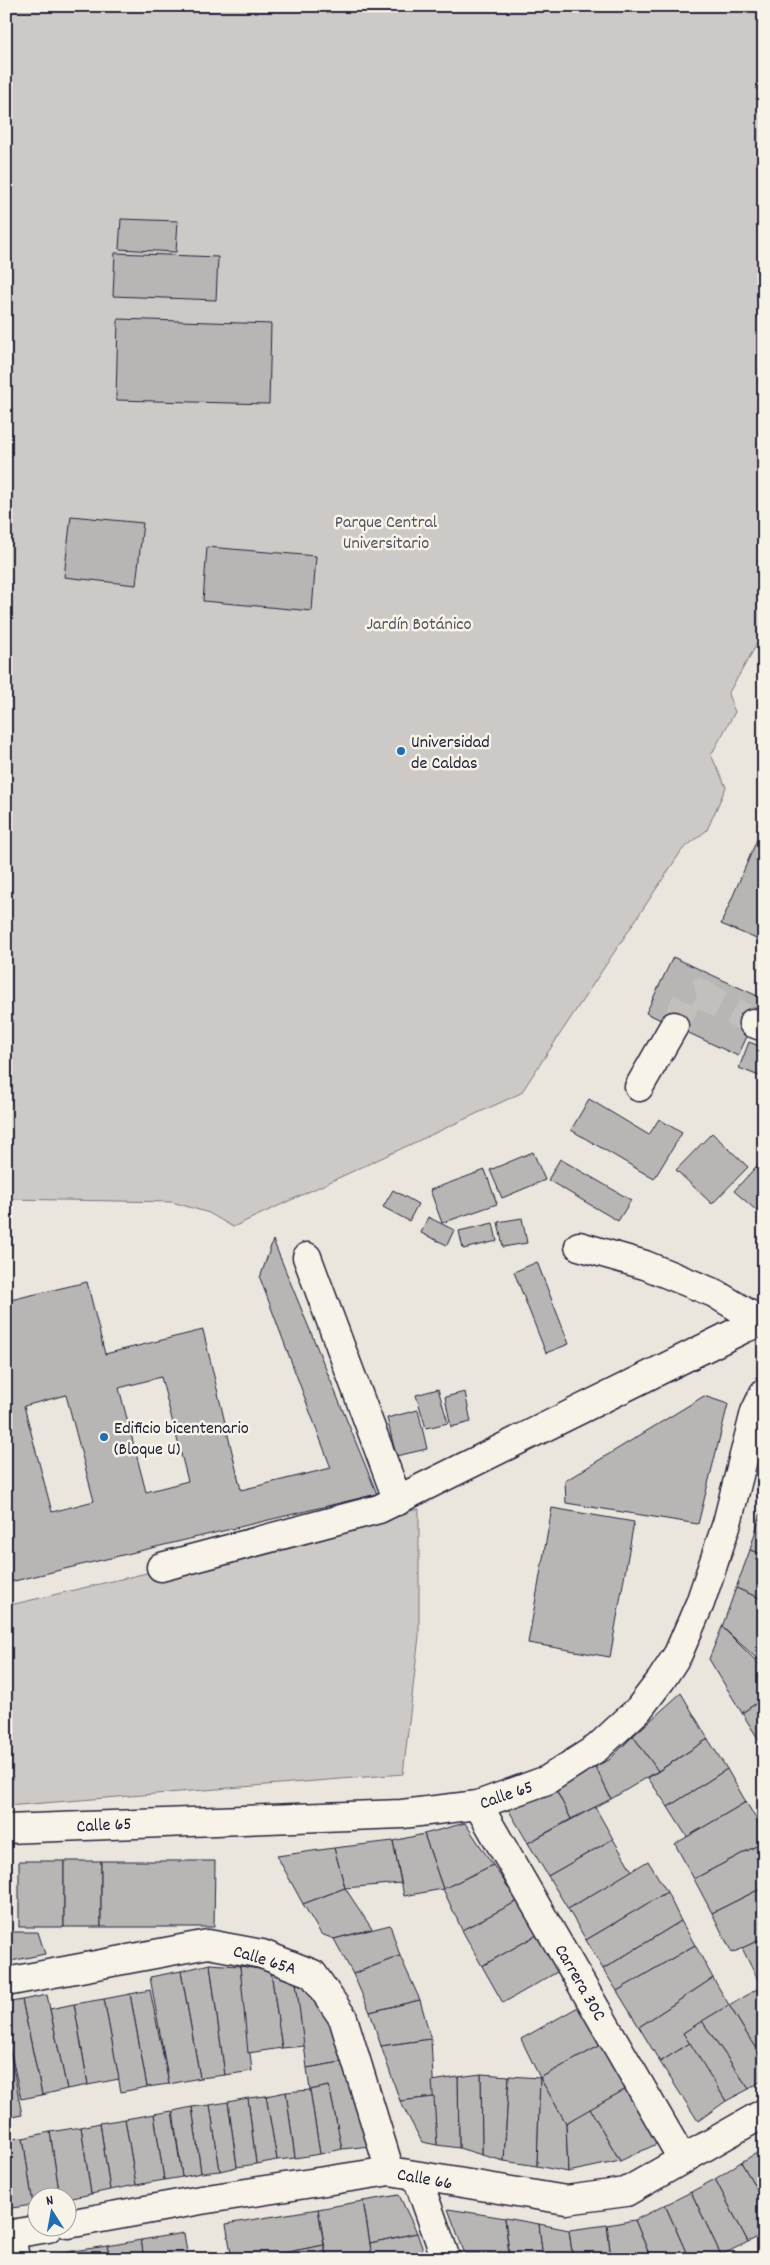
<svg xmlns="http://www.w3.org/2000/svg" width="770" height="2265" font-family="Dekko,sans-serif">
  <style>
    .green { fill: #cdc9c6; stroke: #787680 }
    .building { fill: #b8b6b5; stroke: #22223b; fill-rule: evenodd }
    .lines { fill: none; stroke-linecap: round; stroke-linejoin: round }
    .minor-tunnel { stroke: #c2bfbd; stroke-width: 28; stroke-dasharray: 28 14; stroke-linecap: butt }
    .minor-casing { stroke: #22223b; stroke-width: 31 }
    .major-casing { stroke: #22223b; stroke-width: 31 }
    .minor { stroke: #f7f3e8; stroke-width: 28 }
    .major { stroke: #f7f3e8; stroke-width: 28 }
    .poi-dot { fill: #1f6fb2; stroke: #f7f3e8; stroke-width: 2 }
    .labels { text-anchor: middle; stroke-width: 5; stroke-linejoin: round; paint-order: stroke }
    .park-label { font-size: 18px; fill: #555465; stroke: #f7f3e8 }
    .poi-label { font-size: 18px; fill: #22223b; stroke: #f7f3e8; text-anchor: start }
    .street-label { font-size: 18px; fill: #22223b; stroke: #f7f3e8 }
  </style>
  <rect width="100%" height="100%" fill="#eae6de"/>
  <filter id="ink" filterUnits="userSpaceOnUse"><feTurbulence type="fractalNoise" baseFrequency=".02" numOctaves="2"/><feDisplacementMap in="SourceGraphic" scale="10" xChannelSelector="R" yChannelSelector="G"/><feConvolveMatrix kernelMatrix="1 2 1 2 8 2 1 2 1" color-interpolation-filters="sRGB"/></filter>
  <g filter="url(#ink)">
    <g class="green">
      <path d="M 6,6 L 764,6 L 764,639 L 760,639 L 728,694 L 735,712 L 711,755 L 726,787 L 707,830 L 682,850 L 521,1093 L 233,1227 L 209,1213 L 172,1202 L 6,1199 Z"/>
      <path d="M 419,1509 L 419,1636 L 403,1774 L 6,1806 L 6,1606 Z"/>
    </g>
    <g class="building">
      <path d="M 121,219 L 178,221 L 176,252 L 119,249 Z"/>
      <path d="M 115,253 L 218,257 L 216,300 L 113,296 Z"/>
      <path d="M 118,319 L 271,324 L 269,404 L 116,400 Z"/>
      <path d="M 71,516 L 143,523 L 136,585 L 64,577 Z"/>
      <path d="M 207,547 L 316,556 L 312,611 L 203,601 Z"/>
      <path d="M 764,823 L 764,942 L 721,924 Z"/>
      <path d="M 673,957 L 764,999 L 738,1056 L 646,1013 Z"/>
      <path d="M 749,1042 L 764,1048 L 764,1078 L 739,1068 Z"/>
      <path d="M 589,1099 L 649,1135 L 659,1119 L 682,1133 L 654,1179 L 571,1130 Z"/>
      <path d="M 712,1133 L 748,1167 L 712,1204 L 676,1170 Z"/>
      <path d="M 533,1152 L 545,1180 L 502,1198 L 490,1170 Z"/>
      <path d="M 764,1158 L 764,1217 L 734,1191 Z"/>
      <path d="M 560,1159 L 631,1200 L 618,1221 L 548,1180 Z"/>
      <path d="M 485,1170 L 497,1204 L 442,1223 L 430,1190 Z"/>
      <path d="M 393,1190 L 418,1204 L 409,1221 L 383,1207 Z"/>
      <path d="M 428,1217 L 454,1230 L 447,1245 L 421,1233 Z"/>
      <path d="M 522,1218 L 527,1243 L 503,1247 L 498,1222 Z"/>
      <path d="M 493,1223 L 497,1241 L 463,1249 L 459,1231 Z"/>
      <path d="M 273,1240 L 377,1494 L 6,1583 L 6,1301 L 87,1282 L 105,1354 L 203,1330 L 241,1490 L 331,1468 L 260,1278 ZM 161,1377 L 188,1481 L 146,1492 L 119,1388 ZM 66,1395 L 94,1501 L 52,1512 L 24,1406 Z"/>
      <path d="M 537,1262 L 569,1344 L 546,1353 L 514,1272 Z"/>
      <path d="M 438,1389 L 448,1423 L 426,1428 L 416,1395 Z"/>
      <path d="M 465,1392 L 471,1422 L 451,1427 L 445,1397 Z"/>
      <path d="M 704,1396 L 728,1404 L 698,1524 L 566,1503 L 565,1481 Z"/>
      <path d="M 418,1410 L 427,1449 L 396,1456 L 387,1418 Z"/>
      <path d="M 764,1501 L 764,1521 L 759,1519 Z"/>
      <path d="M 552,1508 L 634,1522 L 610,1657 L 528,1643 Z"/>
      <path d="M 759,1519 L 764,1521 L 764,1555 L 750,1550 Z"/>
      <path d="M 750,1550 L 764,1555 L 764,1600 L 736,1588 Z"/>
      <path d="M 736,1588 L 764,1600 L 764,1665 L 722,1627 Z"/>
      <path d="M 722,1627 L 764,1669 L 764,1698 L 742,1713 L 709,1659 Z"/>
      <path d="M 681,1693 L 708,1739 L 658,1771 L 633,1736 Z"/>
      <path d="M 764,1698 L 764,1748 L 742,1713 Z"/>
      <path d="M 633,1736 L 658,1771 L 611,1799 L 595,1766 L 609,1760 Z"/>
      <path d="M 708,1739 L 727,1769 L 668,1807 L 648,1778 Z"/>
      <path d="M 595,1766 L 611,1799 L 571,1819 L 554,1786 Z"/>
      <path d="M 727,1769 L 746,1802 L 687,1837 L 668,1807 Z"/>
      <path d="M 554,1786 L 571,1819 L 528,1843 L 508,1809 Z"/>
      <path d="M 746,1802 L 764,1832 L 764,1842 L 694,1879 L 675,1844 Z"/>
      <path d="M 595,1807 L 613,1839 L 548,1876 L 528,1843 Z"/>
      <path d="M 465,1823 L 493,1865 L 443,1889 L 424,1834 Z"/>
      <path d="M 424,1834 L 443,1889 L 404,1896 L 393,1841 Z"/>
      <path d="M 613,1839 L 632,1871 L 568,1909 L 548,1876 Z"/>
      <path d="M 393,1841 L 401,1883 L 345,1888 L 334,1848 Z"/>
      <path d="M 764,1842 L 764,1887 L 712,1913 L 694,1879 Z"/>
      <path d="M 334,1848 L 345,1888 L 303,1904 L 277,1856 Z"/>
      <rect x="19" y="1861" width="45" height="66"/>
      <rect x="64" y="1861" width="37" height="66"/>
      <path d="M 101,1861 L 215,1861 L 214,1927 L 101,1927 Z"/>
      <path d="M 648,1861 L 667,1892 L 586,1940 L 568,1909 Z"/>
      <path d="M 493,1865 L 518,1901 L 462,1930 L 443,1889 Z"/>
      <path d="M 764,1887 L 764,1938 L 732,1953 L 712,1913 Z"/>
      <path d="M 345,1888 L 372,1929 L 334,1939 L 321,1934 L 303,1904 Z"/>
      <path d="M 667,1892 L 681,1921 L 603,1969 L 586,1940 Z"/>
      <path d="M 518,1901 L 537,1935 L 482,1966 L 462,1930 Z"/>
      <path d="M 681,1921 L 695,1945 L 617,1991 L 603,1969 Z"/>
      <path d="M 390,1925 L 400,1956 L 353,1974 L 334,1939 Z"/>
      <path d="M 6,1932 L 38,1932 L 45,1954 L 6,1962 Z"/>
      <path d="M 537,1935 L 559,1971 L 503,2003 L 482,1966 Z"/>
      <path d="M 764,1938 L 764,1985 L 761,1986 L 742,1948 Z"/>
      <path d="M 695,1945 L 713,1978 L 639,2027 L 617,1991 Z"/>
      <path d="M 400,1956 L 420,2000 L 370,2012 L 353,1974 Z"/>
      <path d="M 210,1964 L 225,2075 L 200,2078 L 181,1971 Z"/>
      <path d="M 210,1964 L 240,1966 L 252,2071 L 225,2075 Z"/>
      <path d="M 240,1966 L 271,1971 L 282,2048 L 248,2053 Z"/>
      <path d="M 181,1971 L 200,2078 L 169,2084 L 150,1977 Z"/>
      <path d="M 271,1971 L 295,1975 L 305,2046 L 282,2048 Z"/>
      <path d="M 295,1975 L 310,1977 L 340,2031 L 347,2061 L 307,2068 Z"/>
      <path d="M 713,1978 L 729,2005 L 683,2033 L 690,2043 L 660,2062 L 639,2027 Z"/>
      <path d="M 764,1985 L 764,2062 L 729,2005 Z"/>
      <path d="M 150,1990 L 169,2084 L 147,2087 L 130,1994 Z"/>
      <path d="M 130,1994 L 147,2087 L 121,2092 L 104,1999 Z"/>
      <path d="M 47,1995 L 67,2089 L 42,2095 L 22,2000 Z"/>
      <path d="M 104,1999 L 119,2079 L 88,2085 L 74,2004 Z"/>
      <path d="M 22,2000 L 42,2095 L 21,2099 L 6,2029 L 6,2003 Z"/>
      <path d="M 420,2000 L 431,2039 L 381,2046 L 370,2012 Z"/>
      <path d="M 74,2004 L 88,2085 L 67,2089 L 50,2009 Z"/>
      <path d="M 729,2005 L 764,2062 L 764,2079 L 749,2089 L 702,2021 Z"/>
      <path d="M 580,2006 L 603,2044 L 540,2078 L 521,2039 Z"/>
      <path d="M 702,2021 L 749,2089 L 726,2101 L 683,2033 Z"/>
      <path d="M 6,2031 L 22,2115 L 6,2118 Z"/>
      <path d="M 431,2039 L 434,2097 L 400,2101 L 381,2046 Z"/>
      <path d="M 690,2043 L 726,2101 L 698,2121 L 660,2062 Z"/>
      <path d="M 603,2044 L 628,2088 L 566,2123 L 540,2078 Z"/>
      <path d="M 347,2061 L 379,2145 L 342,2149 L 329,2086 L 310,2090 L 307,2068 Z"/>
      <path d="M 481,2074 L 509,2076 L 504,2161 L 482,2155 Z"/>
      <path d="M 481,2074 L 482,2155 L 459,2148 L 458,2077 Z"/>
      <path d="M 509,2076 L 540,2078 L 537,2166 L 504,2161 Z"/>
      <path d="M 458,2077 L 459,2148 L 437,2145 L 432,2081 Z"/>
      <path d="M 540,2078 L 566,2123 L 568,2172 L 537,2166 Z"/>
      <path d="M 329,2086 L 342,2149 L 320,2154 L 310,2090 Z"/>
      <path d="M 628,2088 L 661,2142 L 620,2161 L 590,2109 Z"/>
      <path d="M 310,2090 L 320,2154 L 295,2158 L 286,2092 Z"/>
      <path d="M 286,2092 L 295,2158 L 277,2160 L 266,2096 Z"/>
      <path d="M 266,2096 L 277,2160 L 256,2164 L 248,2098 Z"/>
      <path d="M 434,2097 L 437,2145 L 422,2142 L 400,2101 Z"/>
      <path d="M 248,2098 L 256,2164 L 237,2167 L 228,2102 Z"/>
      <path d="M 228,2102 L 237,2167 L 220,2171 L 210,2105 Z"/>
      <path d="M 210,2105 L 220,2171 L 201,2173 L 192,2107 Z"/>
      <path d="M 192,2107 L 201,2173 L 182,2177 L 173,2111 Z"/>
      <path d="M 590,2109 L 620,2161 L 568,2172 L 566,2123 Z"/>
      <path d="M 172,2111 L 182,2177 L 164,2180 L 154,2114 Z"/>
      <path d="M 154,2114 L 164,2180 L 136,2185 L 125,2119 Z"/>
      <path d="M 125,2119 L 136,2185 L 110,2190 L 100,2123 Z"/>
      <path d="M 100,2123 L 110,2190 L 91,2194 L 81,2127 Z"/>
      <path d="M 81,2127 L 91,2194 L 68,2199 L 60,2198 L 50,2132 Z"/>
      <path d="M 50,2132 L 60,2198 L 38,2198 L 38,2204 L 33,2205 L 23,2138 Z"/>
      <path d="M 23,2138 L 33,2205 L 11,2208 L 6,2177 L 6,2139 Z"/>
      <path d="M 764,2149 L 764,2202 L 741,2162 Z"/>
      <path d="M 741,2162 L 764,2202 L 764,2234 L 748,2242 L 715,2179 Z"/>
      <path d="M 6,2177 L 11,2208 L 6,2209 Z"/>
      <path d="M 715,2179 L 748,2242 L 721,2255 L 691,2192 Z"/>
      <path d="M 691,2192 L 721,2255 L 713,2259 L 689,2259 L 665,2205 Z"/>
      <path d="M 399,2195 L 417,2233 L 370,2243 L 363,2201 Z"/>
      <path d="M 363,2201 L 372,2256 L 356,2259 L 327,2259 L 318,2209 Z"/>
      <path d="M 665,2205 L 689,2259 L 651,2259 L 635,2220 Z"/>
      <path d="M 318,2209 L 324,2245 L 252,2259 L 232,2259 L 226,2224 Z"/>
      <path d="M 448,2209 L 505,2218 L 509,2254 L 465,2254 Z"/>
      <path d="M 505,2218 L 539,2224 L 543,2259 L 510,2259 Z"/>
      <path d="M 635,2220 L 651,2259 L 611,2259 L 607,2225 Z"/>
      <path d="M 539,2224 L 569,2230 L 573,2259 L 543,2259 Z"/>
      <path d="M 607,2225 L 611,2259 L 573,2259 L 569,2230 Z"/>
      <path d="M 184,2233 L 188,2259 L 144,2259 L 141,2240 Z"/>
      <path d="M 417,2233 L 426,2259 L 372,2259 L 370,2243 Z"/>
      <path d="M 141,2240 L 144,2259 L 110,2259 L 107,2246 Z"/>
      <path d="M 324,2245 L 327,2259 L 252,2259 Z"/>
      <path d="M 107,2246 L 110,2259 L 74,2259 L 73,2251 Z"/>
      <path d="M 73,2251 L 74,2259 L 36,2259 Z"/>
      <path d="M 465,2254 L 509,2254 L 510,2259 L 468,2259 Z"/>
      <path d="M 764,2254 L 764,2259 L 754,2259 Z"/>
    </g>
    <g class="lines">
      <path class="minor-tunnel" d="M 674,1026 L 689,995 L 699,992 L 753,1023"/>
      <g class="minor-casing">
        <g id="minor">
          <path d="M 753,1023 L 764,1027"/>
          <path d="M 639,1087 L 674,1026"/>
          <path d="M 579,1246 L 645,1265 L 714,1293 L 762,1322"/>
          <path d="M 307,1257 L 398,1501"/>
          <path d="M 161,1567 L 379,1509 L 745,1328 L 764,1321"/>
          <path d="M 478,1805 L 683,2160"/>
          <path d="M 6,1982 L 208,1944 L 262,1954 L 313,1974 L 343,2018 L 390,2171"/>
          <path d="M 417,2177 L 446,2259"/>
          <path d="M 68,2224 L 201,2200 L 390,2171 L 566,2200 L 626,2192 L 764,2113"/>
          <path d="M 11,2234 L 15,2259"/>
          <path d="M 6,2235 L 48,2228"/>
        </g>
      </g>
      <g class="major-casing">
        <path id="major" d="M 6,1829 L 402,1814 L 478,1805 L 547,1780 L 597,1748 L 638,1710 L 661,1680 L 678,1654 L 700,1603 L 727,1523 L 755,1412 L 764,1393"/>
      </g>
      <use href="#minor" class="minor"/>
      <use href="#major" class="major"/>
    </g>
  </g>
  <g class="poi-dot">
    <circle cx="401" cy="751" r="5"/>
    <circle cx="104" cy="1437" r="5"/>
  </g>
  <g class="labels">
    <g class="park-label">
      <text x="386" y="527">Parque Central<tspan x="386" dy="21">Universitario</tspan></text>
      <text x="419" y="629">Jardín Botánico</text>
    </g>
    <g class="poi-label">
      <text x="411" y="747">Universidad<tspan x="411" dy="21">de Caldas</tspan></text>
      <text x="114" y="1433">Edificio bicentenario<tspan x="114" dy="21">(Bloque U)</tspan></text>
    </g>
    <g class="street-label">
      <text transform="translate(506 1794) rotate(-19)" y="6">Calle 65</text>
      <text transform="translate(104 1824) rotate(-3)" y="6">Calle 65</text>
      <text transform="translate(265 1959) rotate(17)" y="6">Calle 65A</text>
      <text transform="translate(581 1982) rotate(60)" y="6">Carrera 30C</text>
      <text transform="translate(425 2178) rotate(10)" y="6">Calle 66</text>
    </g>
  </g>
  <rect width="770" height="2265" fill="none" stroke="#f7f3e8" stroke-width="25"/>
  <rect x="12" y="12" width="745" height="2240" fill="none" stroke="#22223b" stroke-width="2" filter="url(#ink)"/>
  <g transform="translate(52 2212) rotate(349)"><circle r="24" fill="#f7f3e8" stroke="#a29fa3"/>
  <path d="M0-4L9 19L0 12L-9 19Z" fill="#1f6fb2"/>
  <text y="-8" font-size="14" font-weight="bold" text-anchor="middle" fill="#22223b">N</text>
  </g>
</svg>
